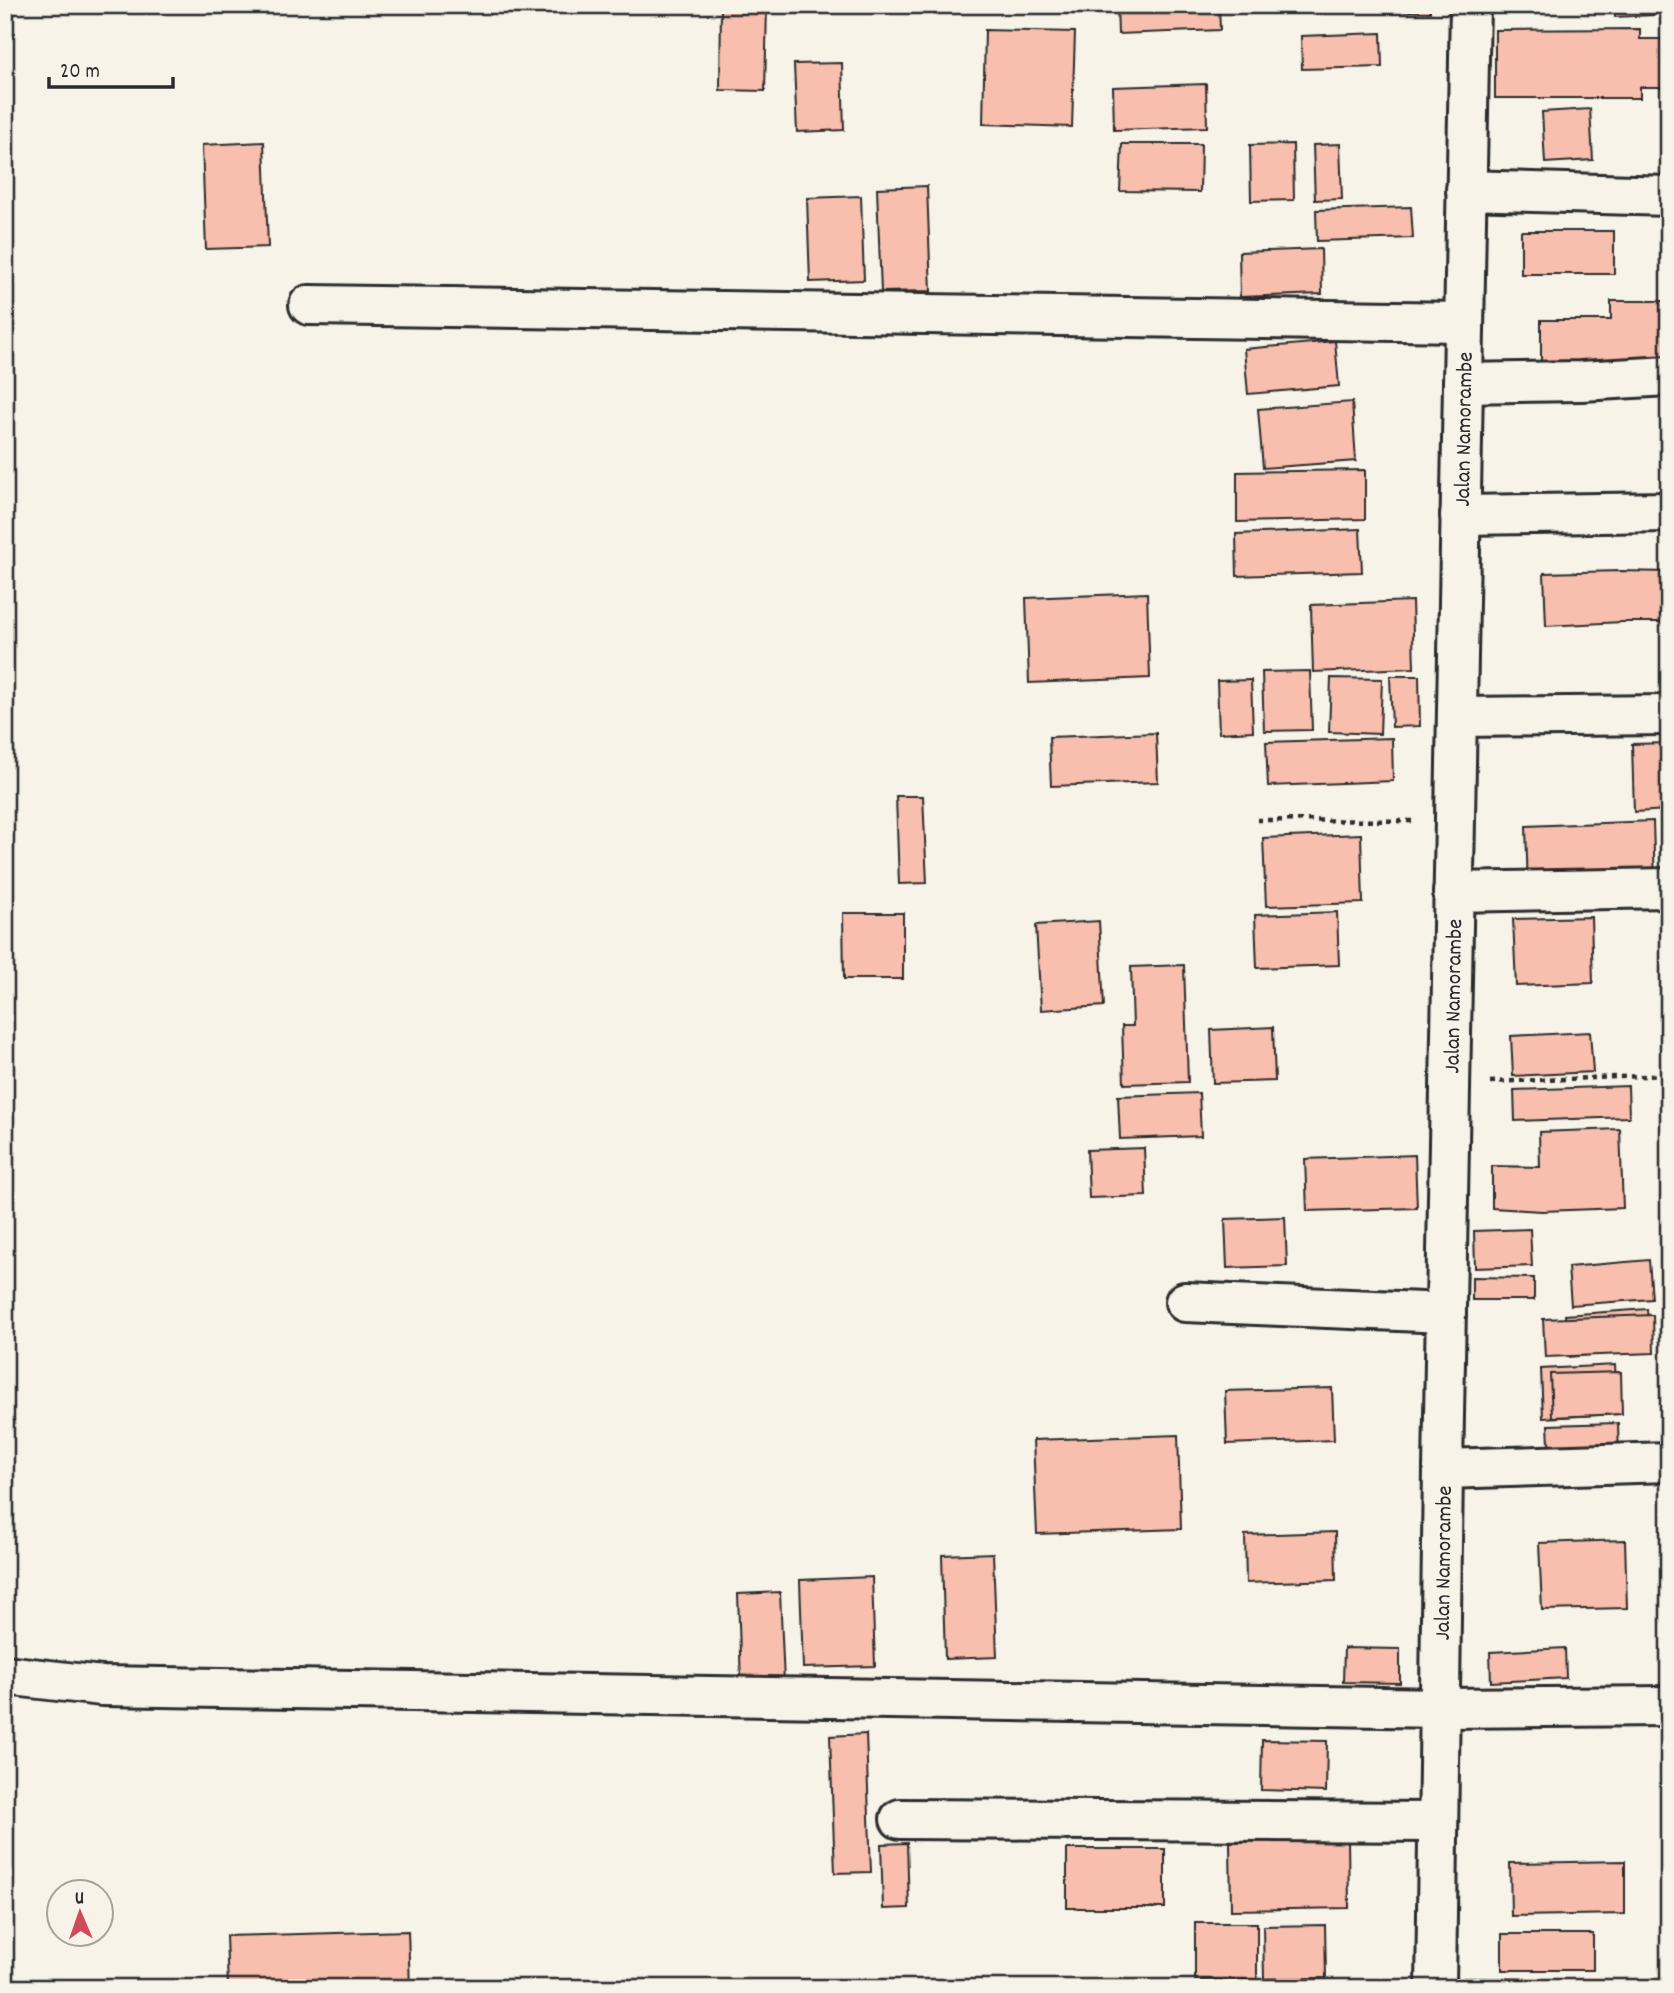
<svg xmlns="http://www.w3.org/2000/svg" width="1674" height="1993" font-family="Dekko,sans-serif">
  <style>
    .building { fill: #f8bfae; stroke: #2b2b2b; stroke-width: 2 }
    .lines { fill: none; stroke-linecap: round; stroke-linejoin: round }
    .minor-casing { stroke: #2b2b2b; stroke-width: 44 }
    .path { stroke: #2b2b2b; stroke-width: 4.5; stroke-dasharray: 5 5; stroke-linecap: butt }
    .minor { stroke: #f7f3e8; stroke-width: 38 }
    .labels { text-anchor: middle; stroke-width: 7; stroke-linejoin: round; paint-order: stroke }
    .street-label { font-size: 23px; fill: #2b2b2b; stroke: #f7f3e8 }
  </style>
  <rect width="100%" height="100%" fill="#f7f3e8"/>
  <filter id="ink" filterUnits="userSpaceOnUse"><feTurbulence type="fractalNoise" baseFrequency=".0143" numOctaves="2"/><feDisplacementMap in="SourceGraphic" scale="14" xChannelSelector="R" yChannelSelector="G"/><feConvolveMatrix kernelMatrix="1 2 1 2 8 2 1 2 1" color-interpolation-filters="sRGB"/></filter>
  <g filter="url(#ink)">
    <g class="building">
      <path d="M 995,5 L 1065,5 L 1065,8 L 995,10 Z"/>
      <path d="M 1117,5 L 1219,5 L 1220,30 L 1118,34 Z"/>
      <path d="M 1289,5 L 1430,5 L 1430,12 L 1289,10 Z"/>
      <path d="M 1615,5 L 1653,5 L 1653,15 L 1615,17 Z"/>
      <path d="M 721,7 L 767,7 L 765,91 L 720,90 Z"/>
      <path d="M 1640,29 L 1640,39 L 1669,39 L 1669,87 L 1640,87 L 1640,98 L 1495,98 L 1495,30 Z"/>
      <path d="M 985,30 L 1075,32 L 1072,127 L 983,124 Z"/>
      <path d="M 1381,33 L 1382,67 L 1302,69 L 1301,36 Z"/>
      <path d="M 842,63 L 844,130 L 797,132 L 794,64 Z"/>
      <path d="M 1206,84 L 1207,127 L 1114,130 L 1113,87 Z"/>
      <path d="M 1590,109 L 1593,160 L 1545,163 L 1542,112 Z"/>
      <path d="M 264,142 L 268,247 L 206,249 L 202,145 Z"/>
      <path d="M 1122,144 L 1201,144 L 1200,192 L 1120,191 Z"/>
      <path d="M 1293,144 L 1294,200 L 1251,201 L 1250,145 Z"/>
      <path d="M 1340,144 L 1342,199 L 1315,200 L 1313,145 Z"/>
      <path d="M 927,186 L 931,291 L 881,292 L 877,188 Z"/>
      <path d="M 861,196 L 864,280 L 810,282 L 807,198 Z"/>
      <path d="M 1411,207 L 1413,238 L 1317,241 L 1316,210 Z"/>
      <rect x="1521" y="231" width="93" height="43"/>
      <path d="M 1321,249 L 1322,294 L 1240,297 L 1239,252 Z"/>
      <path d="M 1611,301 L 1669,301 L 1669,361 L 1541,369 L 1541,320 L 1611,320 Z"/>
      <path d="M 1335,341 L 1339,386 L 1248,394 L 1244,349 Z"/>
      <path d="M 1352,402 L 1356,461 L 1263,468 L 1258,409 Z"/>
      <path d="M 1365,470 L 1365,519 L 1237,522 L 1237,472 Z"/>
      <path d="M 1360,529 L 1362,572 L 1237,576 L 1236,534 Z"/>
      <path d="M 1620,571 L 1669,572 L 1669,622 L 1622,622 L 1546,626 L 1544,573 Z"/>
      <path d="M 1147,593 L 1150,678 L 1029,683 L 1026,598 Z"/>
      <path d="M 1412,601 L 1414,668 L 1313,672 L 1311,605 Z"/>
      <path d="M 1310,671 L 1312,730 L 1264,731 L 1262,672 Z"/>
      <path d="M 1390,676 L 1419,676 L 1420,726 L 1392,727 Z"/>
      <path d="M 1331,678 L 1382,679 L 1380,734 L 1329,732 Z"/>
      <path d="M 1251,680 L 1253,731 L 1219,733 L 1217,681 Z"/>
      <path d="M 1156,733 L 1158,782 L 1051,786 L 1049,737 Z"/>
      <path d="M 1392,738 L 1393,781 L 1268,786 L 1266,742 Z"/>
      <path d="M 1669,743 L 1669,810 L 1634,812 L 1632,744 Z"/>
      <path d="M 896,796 L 923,796 L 927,883 L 899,884 Z"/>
      <path d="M 1653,821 L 1655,885 L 1528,890 L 1526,826 Z"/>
      <path d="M 1361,834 L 1363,903 L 1266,906 L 1263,838 Z"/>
      <path d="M 1337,912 L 1339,965 L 1257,968 L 1255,915 Z"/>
      <path d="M 843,913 L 903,913 L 903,979 L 844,979 Z"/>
      <path d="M 1591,917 L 1593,983 L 1516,986 L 1513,919 Z"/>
      <path d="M 1099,921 L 1104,1006 L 1041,1010 L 1036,925 Z"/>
      <path d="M 1184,965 L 1188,1082 L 1124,1084 L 1122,1026 L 1133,1026 L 1131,967 Z"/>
      <path d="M 1273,1027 L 1275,1081 L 1213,1083 L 1211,1030 Z"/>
      <path d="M 1590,1032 L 1593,1072 L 1513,1076 L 1511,1036 Z"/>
      <path d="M 1628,1086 L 1629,1117 L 1515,1121 L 1514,1090 Z"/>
      <path d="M 1199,1093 L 1201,1136 L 1120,1139 L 1118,1096 Z"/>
      <path d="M 1620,1129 L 1623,1208 L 1542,1211 L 1492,1208 L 1492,1166 L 1540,1167 L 1539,1132 Z"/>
      <path d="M 1144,1148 L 1146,1196 L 1089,1198 L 1087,1150 Z"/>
      <path d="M 1415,1155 L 1417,1208 L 1307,1211 L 1305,1159 Z"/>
      <path d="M 1285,1217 L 1287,1266 L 1227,1268 L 1225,1219 Z"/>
      <path d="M 1530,1229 L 1532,1266 L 1475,1268 L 1474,1231 Z"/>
      <path d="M 1649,1260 L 1652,1299 L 1571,1305 L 1568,1267 Z"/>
      <path d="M 1472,1277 L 1534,1278 L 1534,1300 L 1472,1300 Z"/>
      <path d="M 1647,1309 L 1650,1350 L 1568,1357 L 1565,1315 Z"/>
      <path d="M 1653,1315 L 1654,1353 L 1545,1357 L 1543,1319 Z"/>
      <path d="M 1615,1365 L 1618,1414 L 1543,1418 L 1541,1369 Z"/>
      <path d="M 1621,1372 L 1622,1414 L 1552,1417 L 1550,1374 Z"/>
      <path d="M 1332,1388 L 1334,1440 L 1227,1444 L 1225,1391 Z"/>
      <path d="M 1618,1423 L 1619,1461 L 1550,1463 L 1548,1425 Z"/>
      <path d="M 1178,1435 L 1181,1529 L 1037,1534 L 1033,1440 Z"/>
      <path d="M 1335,1532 L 1336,1580 L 1246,1583 L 1245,1535 Z"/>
      <path d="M 1625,1540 L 1627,1608 L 1542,1610 L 1539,1543 Z"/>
      <path d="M 993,1553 L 997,1657 L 945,1659 L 942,1555 Z"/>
      <path d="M 1664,1576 L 1669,1576 L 1669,1639 L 1668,1639 Z"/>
      <path d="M 872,1577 L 875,1666 L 803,1668 L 800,1580 Z"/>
      <path d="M 780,1592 L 784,1683 L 741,1684 L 738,1594 Z"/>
      <path d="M 1344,1648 L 1400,1649 L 1400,1683 L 1343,1682 Z"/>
      <path d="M 1565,1648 L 1566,1678 L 1491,1682 L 1490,1652 Z"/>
      <path d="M 866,1734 L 871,1872 L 835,1873 L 830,1736 Z"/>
      <path d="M 1262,1740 L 1327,1741 L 1326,1792 L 1261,1790 Z"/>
      <path d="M 1348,1839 L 1349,1908 L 1231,1910 L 1230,1842 Z"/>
      <path d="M 907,1843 L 909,1908 L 883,1909 L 881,1844 Z"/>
      <rect x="1067" y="1849" width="98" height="59"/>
      <path d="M 1625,1861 L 1625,1914 L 1511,1916 L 1510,1863 Z"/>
      <rect x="1195" y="1923" width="62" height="57"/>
      <path d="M 1325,1925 L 1326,1978 L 1264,1979 L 1263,1926 Z"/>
      <path d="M 408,1931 L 410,1988 L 228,1988 L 226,1936 Z"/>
      <rect x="1502" y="1934" width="91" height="36"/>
      <path d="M 1464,1978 L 1529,1979 L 1529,1988 L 1464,1988 Z"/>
    </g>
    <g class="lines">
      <g class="minor-casing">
        <g id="minor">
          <path d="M 1466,190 L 1669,196"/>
          <path d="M 309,305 L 1463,322"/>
          <path d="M 1463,383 L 1581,381 L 1669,376"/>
          <path d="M 1460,515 L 1669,512"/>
          <path d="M 1457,717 L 1669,715"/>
          <path d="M 1453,892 L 1669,888"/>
          <path d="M 1185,1302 L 1446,1313"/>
          <path d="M 1443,1469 L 1669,1462"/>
          <path d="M 5,1675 L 102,1686 L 1442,1708 L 1669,1706"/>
          <path d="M 900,1819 L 1438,1822"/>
          <path id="s1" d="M 1436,1988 L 1443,1469 L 1470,5"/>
        </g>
      </g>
      <g class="path">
        <path d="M 1257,820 L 1414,821"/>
        <path d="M 1490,1082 L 1669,1075"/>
      </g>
      <use href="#minor" class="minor"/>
    </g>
  </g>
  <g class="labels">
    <g class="street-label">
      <text dy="8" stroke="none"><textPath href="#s1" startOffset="1559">Jalan Namorambe</textPath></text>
      <text dy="8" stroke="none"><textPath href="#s1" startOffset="992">Jalan Namorambe</textPath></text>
      <text dy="8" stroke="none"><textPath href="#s1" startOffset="425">Jalan Namorambe</textPath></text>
    </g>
  </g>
  <rect width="1674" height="1993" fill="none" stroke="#f7f3e8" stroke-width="28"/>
  <rect x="14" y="14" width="1646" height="1965" fill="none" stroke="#2b2b2b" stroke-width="2.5" filter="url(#ink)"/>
  <g transform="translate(80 1913) rotate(358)"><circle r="33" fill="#f7f3e8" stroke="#a5a39c" stroke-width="2"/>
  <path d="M0-5L12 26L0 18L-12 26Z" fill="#d1495b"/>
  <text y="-10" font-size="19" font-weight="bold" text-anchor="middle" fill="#2b2b2b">U</text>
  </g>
  <path d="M49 77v10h124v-10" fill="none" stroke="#2b2b2b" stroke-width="3.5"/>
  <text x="60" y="77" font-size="21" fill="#2b2b2b" stroke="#f7f3e8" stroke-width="5" paint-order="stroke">20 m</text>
</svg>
